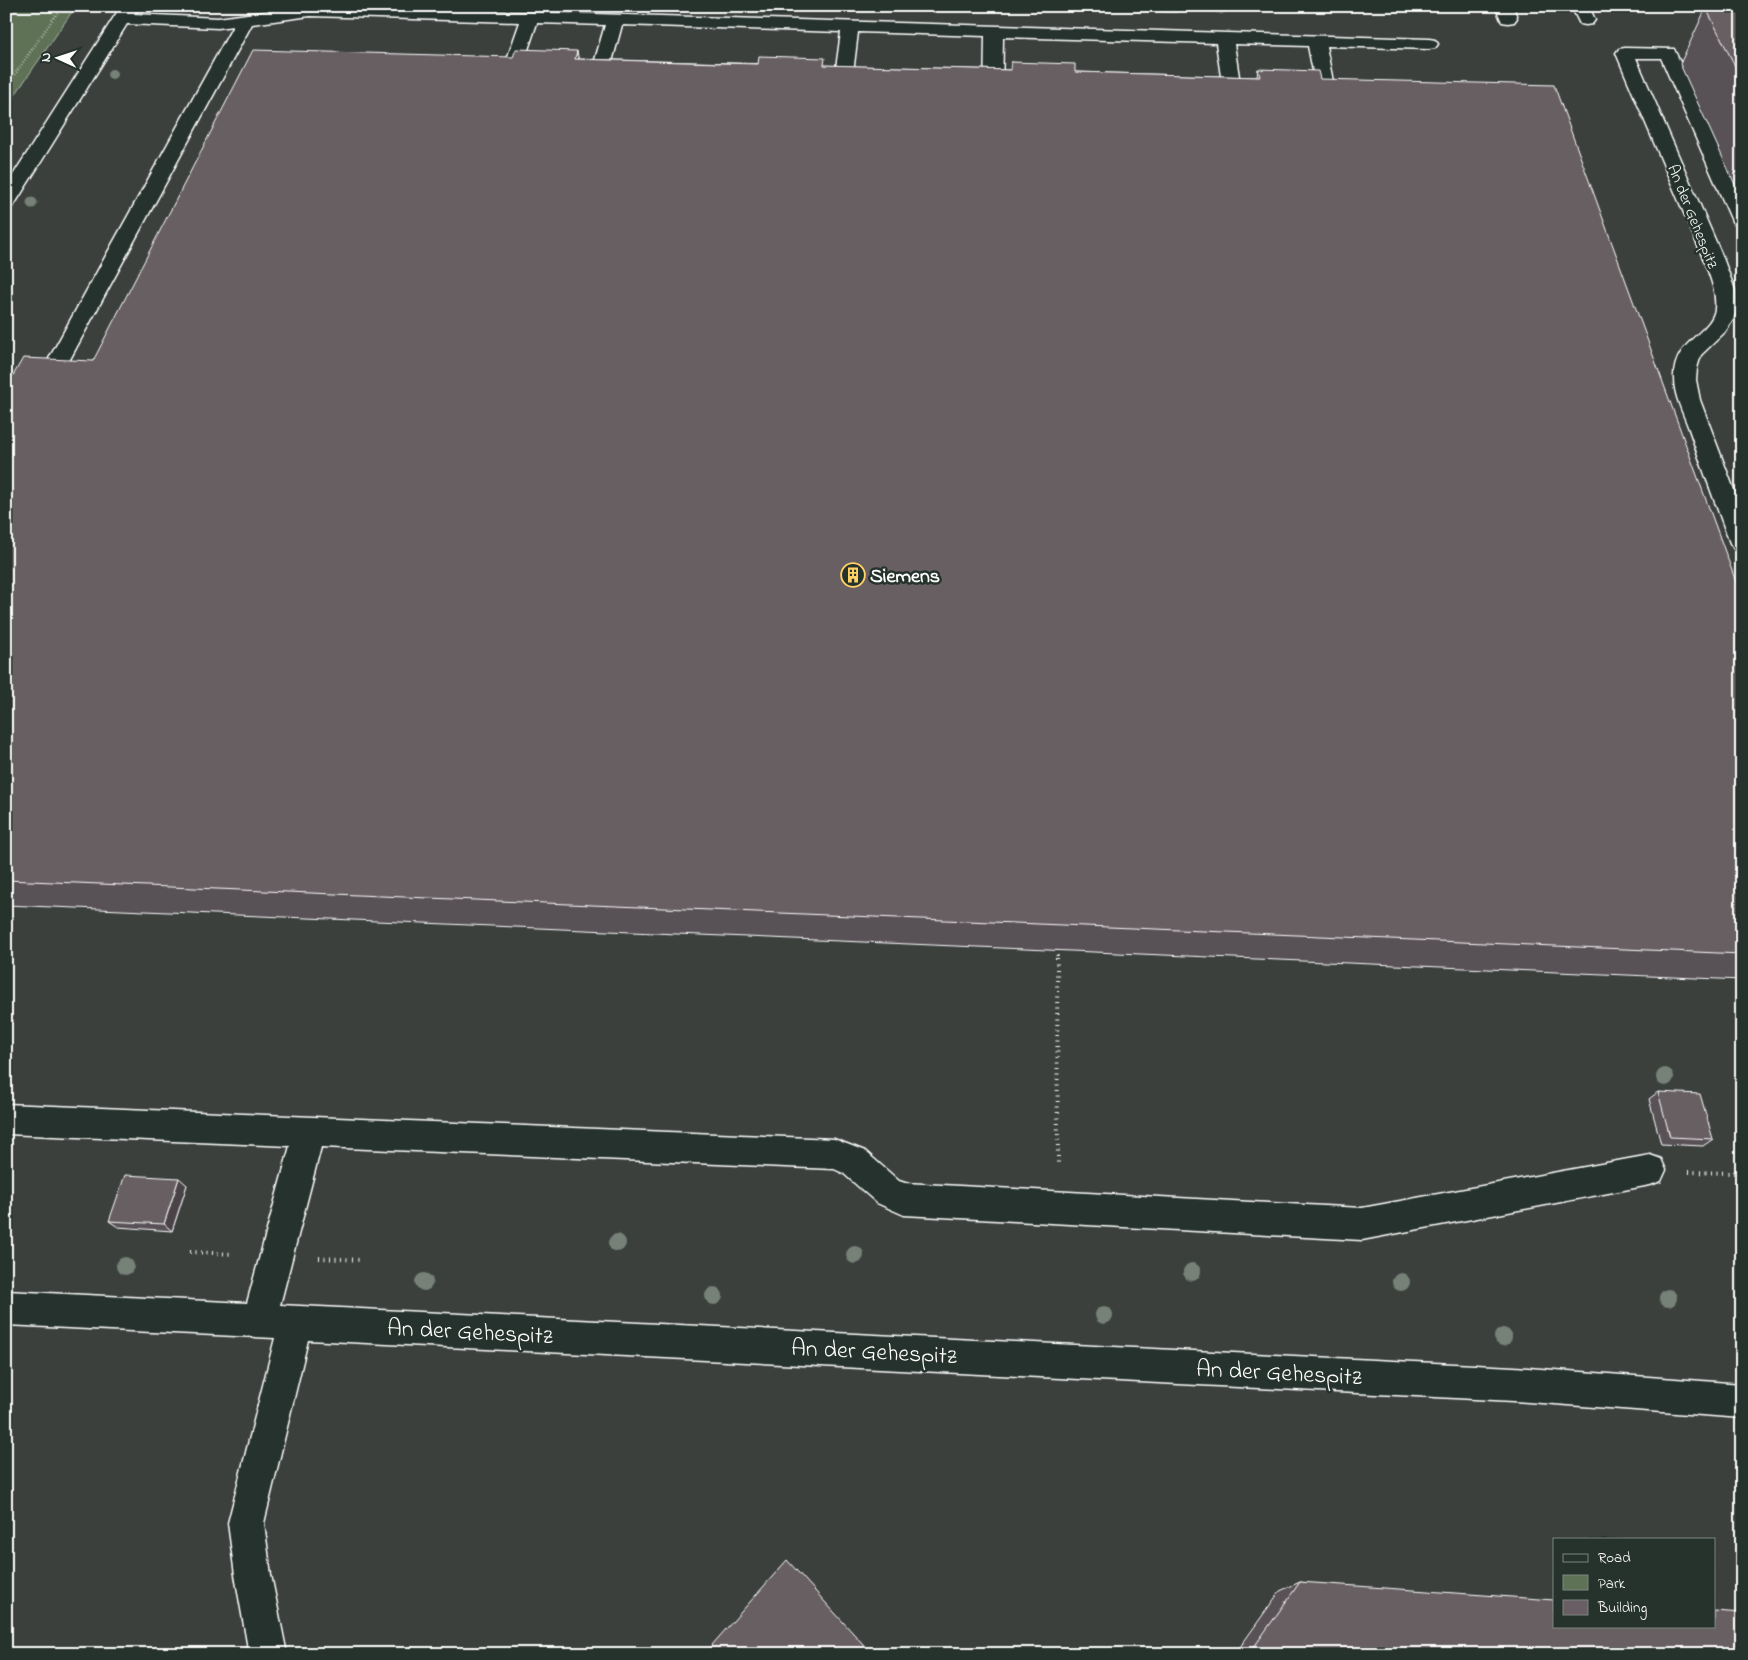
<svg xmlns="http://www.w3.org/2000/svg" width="1748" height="1660" font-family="'Indie Flower',sans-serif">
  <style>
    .built { fill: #3a403e; fill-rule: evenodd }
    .green { fill: #5e7256; stroke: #aeb8aa }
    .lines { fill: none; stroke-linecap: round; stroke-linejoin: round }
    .minor-casing { stroke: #fff; stroke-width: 3 }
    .path-far2 { stroke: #fff; stroke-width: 2.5; stroke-dasharray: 0.5 2.5; stroke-linecap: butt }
    .path-far1 { stroke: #fff; stroke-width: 3; stroke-dasharray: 1 4; stroke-linecap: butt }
    .path { stroke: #fff; stroke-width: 4; stroke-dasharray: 1 4.5; stroke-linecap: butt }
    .minor { fill: #26332d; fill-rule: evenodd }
    .tree { fill: #768177 }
    .wall { fill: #595156; stroke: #fff }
    .shaded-wall { fill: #494246; stroke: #fff }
    .building { fill: #685e64; stroke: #fff }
    .labels { text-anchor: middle; stroke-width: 5; stroke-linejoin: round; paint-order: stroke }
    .far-street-label { font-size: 16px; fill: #fff; stroke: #26332d }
    .poi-label { font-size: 20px; font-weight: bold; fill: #fff; stroke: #26332d; text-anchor: start }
    .near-street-label { font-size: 24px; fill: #fff; stroke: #26332d }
  </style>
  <rect width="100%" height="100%" fill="#26332d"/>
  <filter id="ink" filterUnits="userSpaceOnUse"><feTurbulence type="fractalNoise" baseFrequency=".02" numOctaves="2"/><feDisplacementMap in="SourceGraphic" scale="10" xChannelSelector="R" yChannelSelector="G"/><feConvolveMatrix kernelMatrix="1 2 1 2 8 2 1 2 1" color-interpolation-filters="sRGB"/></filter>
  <g filter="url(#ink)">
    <path class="built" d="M 76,6 L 1742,6 L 1742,1654 L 6,1654 L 6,108 ZM 1554,1539 L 1714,1539 L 1714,1626 L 1554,1626 Z"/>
    <path class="green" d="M 6,6 L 76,6 L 6,108 Z"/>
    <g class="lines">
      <g class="minor-casing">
        <g id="minor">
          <path d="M 121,6 L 139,6 L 134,14 L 218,18 L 306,6 L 327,6 L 1429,39 L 1435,40 L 1438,44 L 1435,48 L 1429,49 L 1326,46 L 1339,112 L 1337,116 L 1330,118 L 1323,116 L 1321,112 L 1308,46 L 1234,44 L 1244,109 L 1242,113 L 1235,115 L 1228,113 L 1226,109 L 1216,43 L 1003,37 L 1002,102 L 1000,106 L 993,108 L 986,106 L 984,102 L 985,36 L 858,32 L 850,98 L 848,102 L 841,104 L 834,102 L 832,98 L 841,32 L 622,25 L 604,91 L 602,95 L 595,97 L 588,95 L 586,91 L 605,25 L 537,23 L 516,85 L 513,89 L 507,91 L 501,89 L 498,85 L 520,22 L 310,16 L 252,24 L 62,374 L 14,412 L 6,415 L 6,395 L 46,364 L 233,26 L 218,28 L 127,24 L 16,202 L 13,206 L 6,208 L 6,186 Z"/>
          <path d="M 1495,6 L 1513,6 L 1517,18 L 1514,22 L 1508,23 L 1502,22 Z"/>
          <path d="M 1571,6 L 1589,6 L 1595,20 L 1592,24 L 1586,25 L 1580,24 Z"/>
          <path d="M 1625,48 L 1674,49 L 1742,198 L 1742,227 L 1735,225 L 1732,221 L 1661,58 L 1636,58 L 1723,258 L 1735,290 L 1736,311 L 1733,320 L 1725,332 L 1701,355 L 1697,368 L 1696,380 L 1700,400 L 1742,511 L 1742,552 L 1734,549 L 1730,543 C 1716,505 1702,467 1689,429 C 1683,412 1674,396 1674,378 C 1673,341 1712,333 1715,309 C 1717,291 1709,274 1703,258 L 1616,53 L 1619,49 Z"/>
          <path d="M 6,1104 L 834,1139 L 865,1151 L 899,1181 L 905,1183 L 1362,1208 L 1650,1155 L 1661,1159 L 1666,1170 L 1661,1181 L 1650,1185 L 1362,1240 L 904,1215 L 877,1203 L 843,1173 L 834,1169 L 321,1147 L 280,1305 L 1514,1367 L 1742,1384 L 1742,1418 L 1514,1401 L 308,1340 L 264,1523 L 271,1575 L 287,1654 L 249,1654 L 235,1575 L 228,1523 L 275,1338 L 6,1325 L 6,1291 L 247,1303 L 290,1146 L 6,1134 Z"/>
        </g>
      </g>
      <path class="path-far2" d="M 6,87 L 62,6"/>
      <path class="path-far1" d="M 1057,950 L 1057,960"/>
      <g class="path">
        <path d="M 1057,958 L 1058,1165"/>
        <path d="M 1689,1172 L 1734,1173"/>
        <path d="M 190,1252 L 233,1254"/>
        <path d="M 319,1258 L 361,1260"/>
      </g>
      <use href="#minor" class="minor"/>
    </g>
    <g class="tree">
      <circle cx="112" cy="74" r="5"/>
      <circle cx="32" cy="203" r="5.5"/>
      <circle cx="1665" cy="1077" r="9"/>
      <circle cx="617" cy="1243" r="9"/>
      <circle cx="855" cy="1255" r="9"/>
      <circle cx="125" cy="1266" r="9"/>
      <circle cx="1192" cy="1272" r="9"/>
      <circle cx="424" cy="1282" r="9"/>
      <circle cx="1401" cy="1282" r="9"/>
      <circle cx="714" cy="1296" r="9"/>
      <circle cx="1668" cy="1298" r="9"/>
      <circle cx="1104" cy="1315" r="9"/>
      <circle cx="1503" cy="1337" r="9"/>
    </g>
    <g class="wall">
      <path d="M 1144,6 L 1178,6 L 1177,12 L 1144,11 Z"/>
      <path d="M 1193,6 L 1244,6 L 1243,7 L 1221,13 L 1196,8 Z"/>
      <path d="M 1706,8 L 1742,9 L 1742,200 L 1680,64 Z"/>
      <path d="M 578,59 L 1010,70 L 1011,62 L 1075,72 L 1257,77 L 1258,69 L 1320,79 L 1742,598 L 1742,980 L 6,905 L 6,388 L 93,361 Z"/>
      <path d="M 1658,1092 L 1713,1139 L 1703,1146 L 1661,1144 L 1649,1099 Z"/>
      <path d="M 187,1185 L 172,1231 L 118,1227 L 109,1221 Z"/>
      <path d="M 1300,1582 L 1742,1654 L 1235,1654 L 1280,1591 Z"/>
    </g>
    <g class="shaded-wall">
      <path d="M 1222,6 L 1244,6 L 1243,7 L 1221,13 Z"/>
      <path d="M 577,51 L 583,83 L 575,59 Z"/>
      <path d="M 179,1178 L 187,1185 L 172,1231 L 164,1224 Z"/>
    </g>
    <g class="building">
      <path d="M 1706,8 L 1742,9 L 1742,80 Z"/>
      <path d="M 516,49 L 577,51 L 575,59 L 758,64 L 759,56 L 825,58 L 824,65 L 1011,70 L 1011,62 L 1075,64 L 1075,72 L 1260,77 L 1258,69 L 1318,71 L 1320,79 L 1554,85 L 1742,598 L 1742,954 L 6,880 L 6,388 L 23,358 L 93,361 L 253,50 L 513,57 Z"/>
      <path d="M 1658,1092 L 1700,1094 L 1713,1139 L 1670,1137 Z"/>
      <path d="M 125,1175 L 179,1178 L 164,1224 L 109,1221 Z"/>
      <path d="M 787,1560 L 872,1654 L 704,1654 Z"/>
      <path d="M 1300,1582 L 1554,1600 L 1554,1626 L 1714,1626 L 1714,1611 L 1742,1613 L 1742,1654 L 1249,1654 Z"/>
    </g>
  </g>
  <defs>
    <g id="building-ring" transform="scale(1.25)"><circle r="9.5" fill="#26332d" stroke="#ffd166" stroke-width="1.5"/><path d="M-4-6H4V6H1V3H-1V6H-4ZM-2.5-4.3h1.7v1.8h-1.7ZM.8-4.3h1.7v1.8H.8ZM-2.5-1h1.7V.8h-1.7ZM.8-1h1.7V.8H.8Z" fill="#ffd166"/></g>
  </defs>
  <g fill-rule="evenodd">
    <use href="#building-ring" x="853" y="575"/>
  </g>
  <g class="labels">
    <g class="far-street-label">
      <text transform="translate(1694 216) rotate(68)" y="6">An der Gehespitz</text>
    </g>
    <g class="poi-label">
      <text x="870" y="582">Siemens</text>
    </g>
    <g class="near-street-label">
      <text transform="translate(470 1331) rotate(3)" y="8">An der Gehespitz</text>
      <text transform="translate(874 1351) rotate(3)" y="8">An der Gehespitz</text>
      <text transform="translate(1279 1372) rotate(3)" y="8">An der Gehespitz</text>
    </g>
  </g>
  <rect width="1748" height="1660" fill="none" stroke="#26332d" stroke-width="25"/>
  <rect x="12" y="12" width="1723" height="1635" fill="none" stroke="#fff" stroke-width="2" filter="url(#ink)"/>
  <rect x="1553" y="1538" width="162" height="90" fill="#26332d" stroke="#7d8581"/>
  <rect x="1563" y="1554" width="25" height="8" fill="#26332d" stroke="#7d8581"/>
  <text x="1598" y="1562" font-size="15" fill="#ffffff">Road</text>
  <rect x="1563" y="1575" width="25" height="15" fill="#5e7256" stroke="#7d8581"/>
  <text x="1598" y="1588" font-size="15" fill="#ffffff">Park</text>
  <rect x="1563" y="1600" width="25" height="15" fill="#685e64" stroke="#7d8581"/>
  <text x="1598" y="1612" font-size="15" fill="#ffffff">Building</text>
  <g transform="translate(58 58) rotate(273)" stroke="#26332d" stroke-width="4" paint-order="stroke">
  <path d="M0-4L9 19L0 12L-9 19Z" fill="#ffffff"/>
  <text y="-8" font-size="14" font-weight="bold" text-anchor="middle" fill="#ffffff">N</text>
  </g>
</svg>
